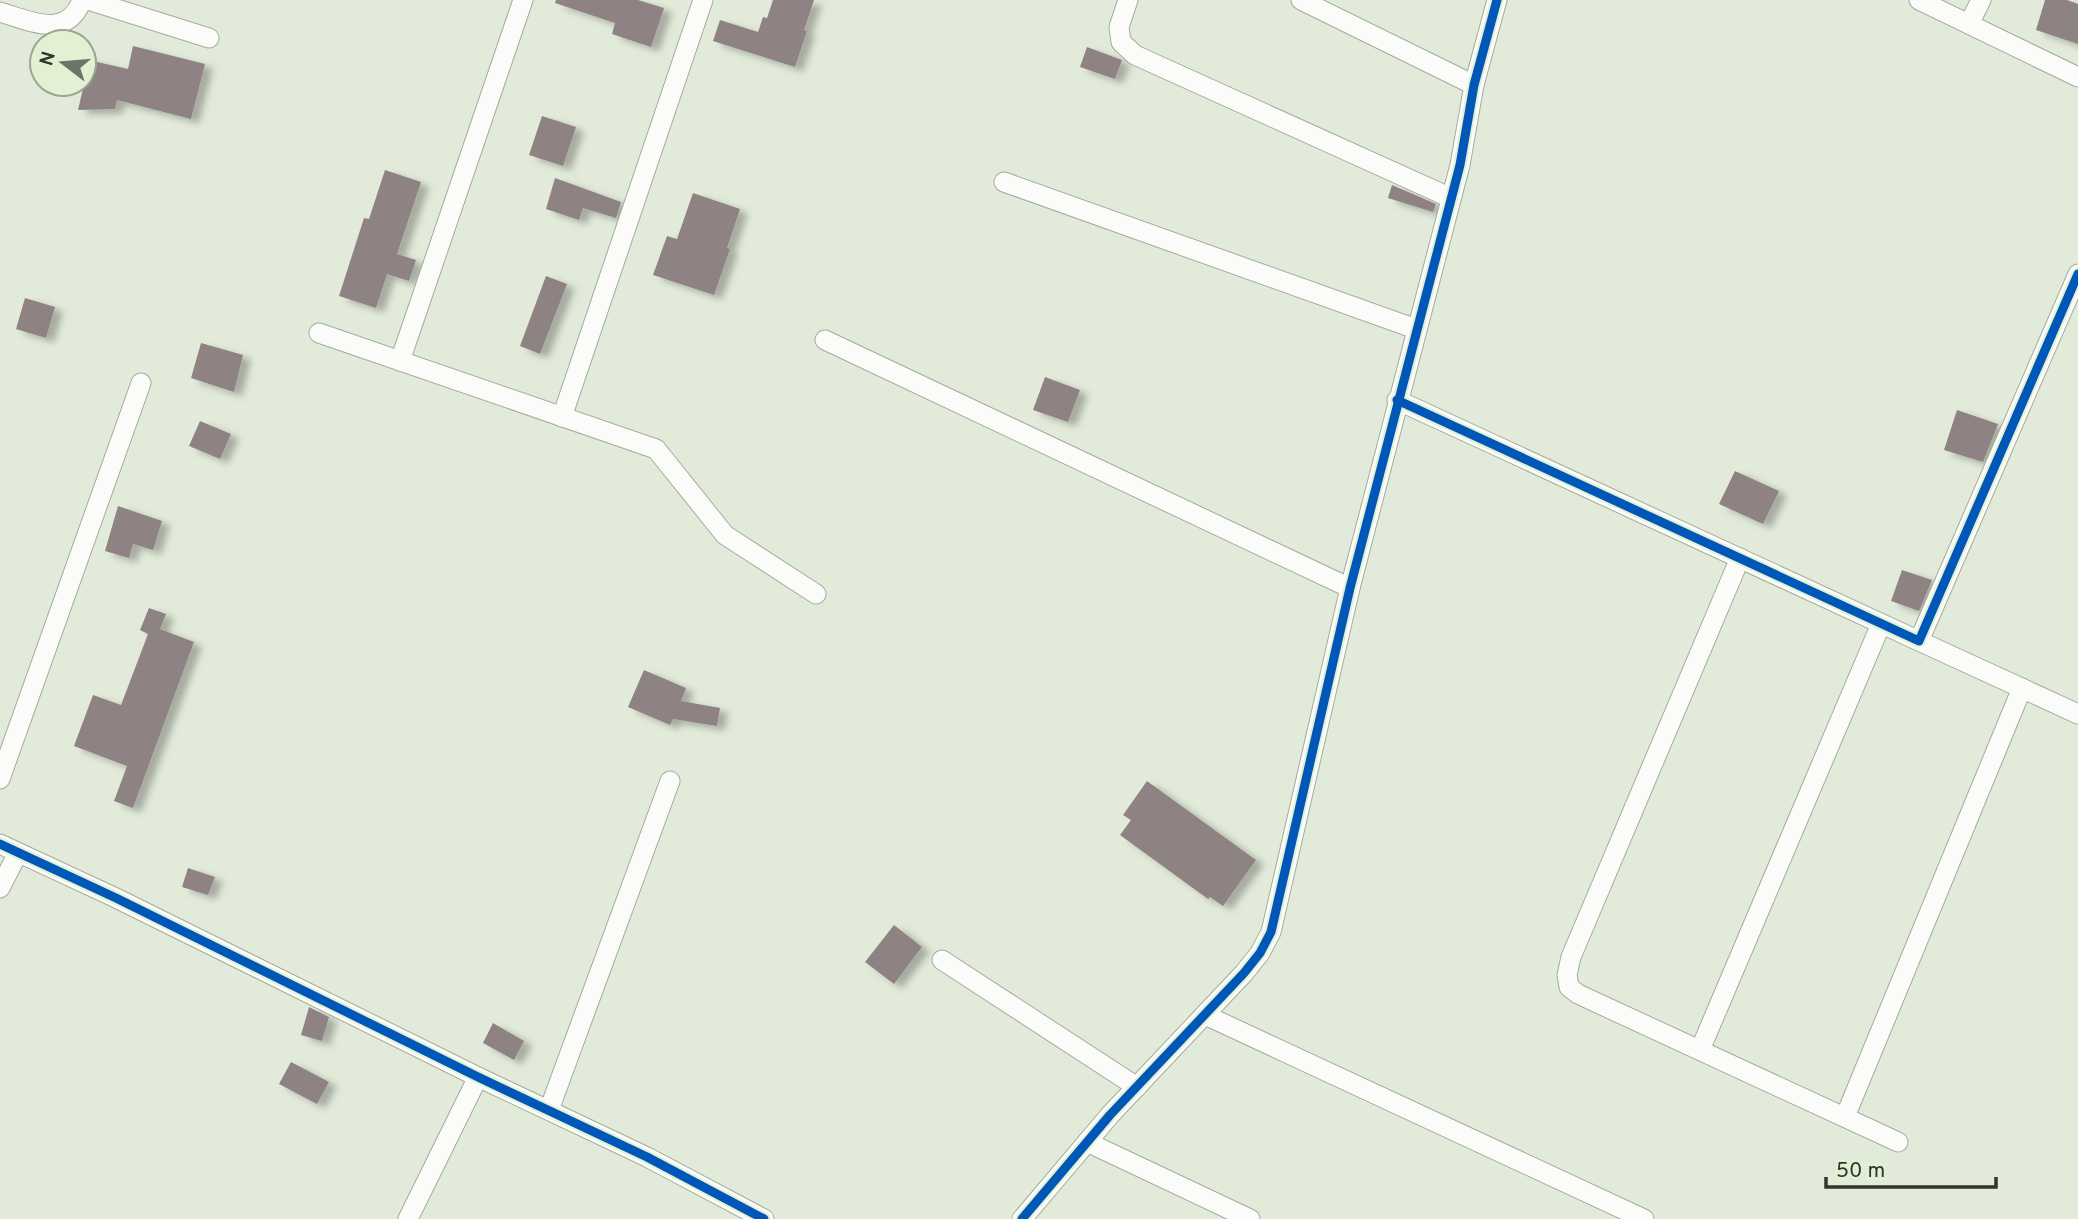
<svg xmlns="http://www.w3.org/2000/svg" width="2078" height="1219" font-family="Overpass,sans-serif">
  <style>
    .building { fill: #8e8283; filter: url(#shadow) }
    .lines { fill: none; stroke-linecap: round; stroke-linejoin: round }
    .street-casing { stroke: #a4ab9e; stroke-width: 21 }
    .street { stroke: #fbfcf9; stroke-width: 19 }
    .cycleway-casing { stroke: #e2f1d4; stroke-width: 13 }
    .cycleway { stroke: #0057b8; stroke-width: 9 }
  </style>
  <defs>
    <filter id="shadow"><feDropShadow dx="8" dy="4.5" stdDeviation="3.5" flood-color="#0004"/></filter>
  </defs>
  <rect width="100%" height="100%" fill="#e2ebda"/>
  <g class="building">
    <path d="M 556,0 L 638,0 L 664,8 L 651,47 L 612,34 L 615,23 L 555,3 Z"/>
    <path d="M 773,0 L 814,0 L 804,30 L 807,31 L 795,67 L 713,41 L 720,20 L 758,32 L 763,17 L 767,18 Z"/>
    <path d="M 2045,0 L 2067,0 L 2078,4 L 2078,44 L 2036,30 Z"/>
    <path d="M 133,46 L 205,64 L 191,119 L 117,100 L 115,109 L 78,110 L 84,84 L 84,59 L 128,69 Z"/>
    <path d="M 1087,47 L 1122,60 L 1115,79 L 1080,67 Z"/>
    <path d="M 542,116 L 576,127 L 563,166 L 529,155 Z"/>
    <path d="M 385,170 L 421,182 L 397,254 L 416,260 L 409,281 L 387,274 L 376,308 L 339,296 L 364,218 L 369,219 Z"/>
    <path d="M 555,178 L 621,202 L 616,218 L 583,208 L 579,220 L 546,209 Z"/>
    <path d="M 1392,185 L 1436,204 L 1433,212 L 1388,198 Z"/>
    <path d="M 693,193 L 740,209 L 727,248 L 730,249 L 714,295 L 653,275 L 667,236 L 677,239 Z"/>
    <path d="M 546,276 L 567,284 L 540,354 L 520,346 Z"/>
    <path d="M 25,298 L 55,307 L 46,338 L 16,329 Z"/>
    <path d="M 201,343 L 243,355 L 234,392 L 191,378 Z"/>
    <path d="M 1045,377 L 1080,390 L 1068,422 L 1033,410 Z"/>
    <path d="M 1957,410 L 1998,424 L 1983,462 L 1944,450 Z"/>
    <path d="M 200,421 L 231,434 L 220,459 L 189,446 Z"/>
    <path d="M 1735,471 L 1779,491 L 1763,524 L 1719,504 Z"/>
    <path d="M 118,506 L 162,521 L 153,550 L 133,544 L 129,558 L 105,551 Z"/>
    <path d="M 1902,570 L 1932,580 L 1919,611 L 1891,601 Z"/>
    <path d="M 149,608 L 166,614 L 160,629 L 194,642 L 133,808 L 114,801 L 127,766 L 74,746 L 93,695 L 121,705 L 148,634 L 140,630 Z"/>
    <path d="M 644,670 L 686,688 L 681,701 L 720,708 L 717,726 L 673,719 L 670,725 L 628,707 Z"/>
    <path d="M 1147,781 L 1256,860 L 1223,906 L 1210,897 L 1208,899 L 1120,835 L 1131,820 L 1123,815 Z"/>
    <path d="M 188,868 L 215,877 L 208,895 L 182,887 Z"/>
    <path d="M 894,925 L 922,947 L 894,984 L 865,962 Z"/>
    <path d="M 309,1007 L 329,1017 L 322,1041 L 301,1035 Z"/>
    <path d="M 493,1023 L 524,1041 L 514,1060 L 483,1043 Z"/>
    <path d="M 291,1062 L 329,1082 L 317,1104 L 279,1084 Z"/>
  </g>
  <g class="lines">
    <g class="street-casing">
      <g id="street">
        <path d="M 88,0 L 209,38"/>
        <path d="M 1128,0 L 1119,27 L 1121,42 L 1135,55 L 1451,198"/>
        <path d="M 1301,0 L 1474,85"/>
        <path d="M 1919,0 L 2078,77"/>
        <path d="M 0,12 C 30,21 67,40 82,0"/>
        <path d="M 1969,24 L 1981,0"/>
        <path d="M 1004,182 L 1416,329"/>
        <path d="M 319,333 L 656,449 L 725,535 L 816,594"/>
        <path d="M 825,340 L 1350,588"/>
        <path d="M 400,361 L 523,0"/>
        <path d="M 1397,400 L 1919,641 L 2078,274"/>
        <path d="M 562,417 L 703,0"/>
        <path d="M 1740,558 L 1571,957 L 1567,975 L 1569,987 L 1578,994 L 1898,1142"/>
        <path d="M 1919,641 L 2078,714"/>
        <path d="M 0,779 L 141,383"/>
        <path d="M 0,844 L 116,898 L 478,1077 L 647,1157 L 764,1219"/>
        <path d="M 0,888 L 18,853"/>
        <path d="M 942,960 L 1137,1087"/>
        <path d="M 1205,1015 L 1644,1219"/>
        <path d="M 1700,1050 L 1881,624"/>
        <path d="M 549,1110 L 670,781"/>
        <path d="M 1845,1117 L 2022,688"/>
        <path d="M 1087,1142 L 1250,1219"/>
        <path d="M 408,1219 L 478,1077"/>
        <path d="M 1022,1219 L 1110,1115 L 1244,973 L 1260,953 L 1271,932 L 1350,588 L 1460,165 L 1474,85 L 1497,0"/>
      </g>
    </g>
    <use href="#street" class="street"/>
    <g class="cycleway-casing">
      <g id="cycleway">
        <path d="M 1397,400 L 1919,641 L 2078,274"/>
        <path d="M 0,844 L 116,898 L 478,1077 L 647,1157 L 764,1219"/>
        <path d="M 1022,1219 L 1110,1115 L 1244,973 L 1260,953 L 1271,932 L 1350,588 L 1460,165 L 1474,85 L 1497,0"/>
      </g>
    </g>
    <use href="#cycleway" class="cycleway"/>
  </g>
  <g transform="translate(63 63) rotate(286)"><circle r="33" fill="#e2f1d4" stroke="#9ba690" stroke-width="2"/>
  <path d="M0-5L12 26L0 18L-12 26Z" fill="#6e7568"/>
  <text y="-10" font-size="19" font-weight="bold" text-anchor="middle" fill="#30362b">N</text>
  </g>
  <path d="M1826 1177v10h170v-10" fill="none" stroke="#30362b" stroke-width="3.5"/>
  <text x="1836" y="1177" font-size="21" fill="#30362b" stroke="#e2f1d4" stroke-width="5" paint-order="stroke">50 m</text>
</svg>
